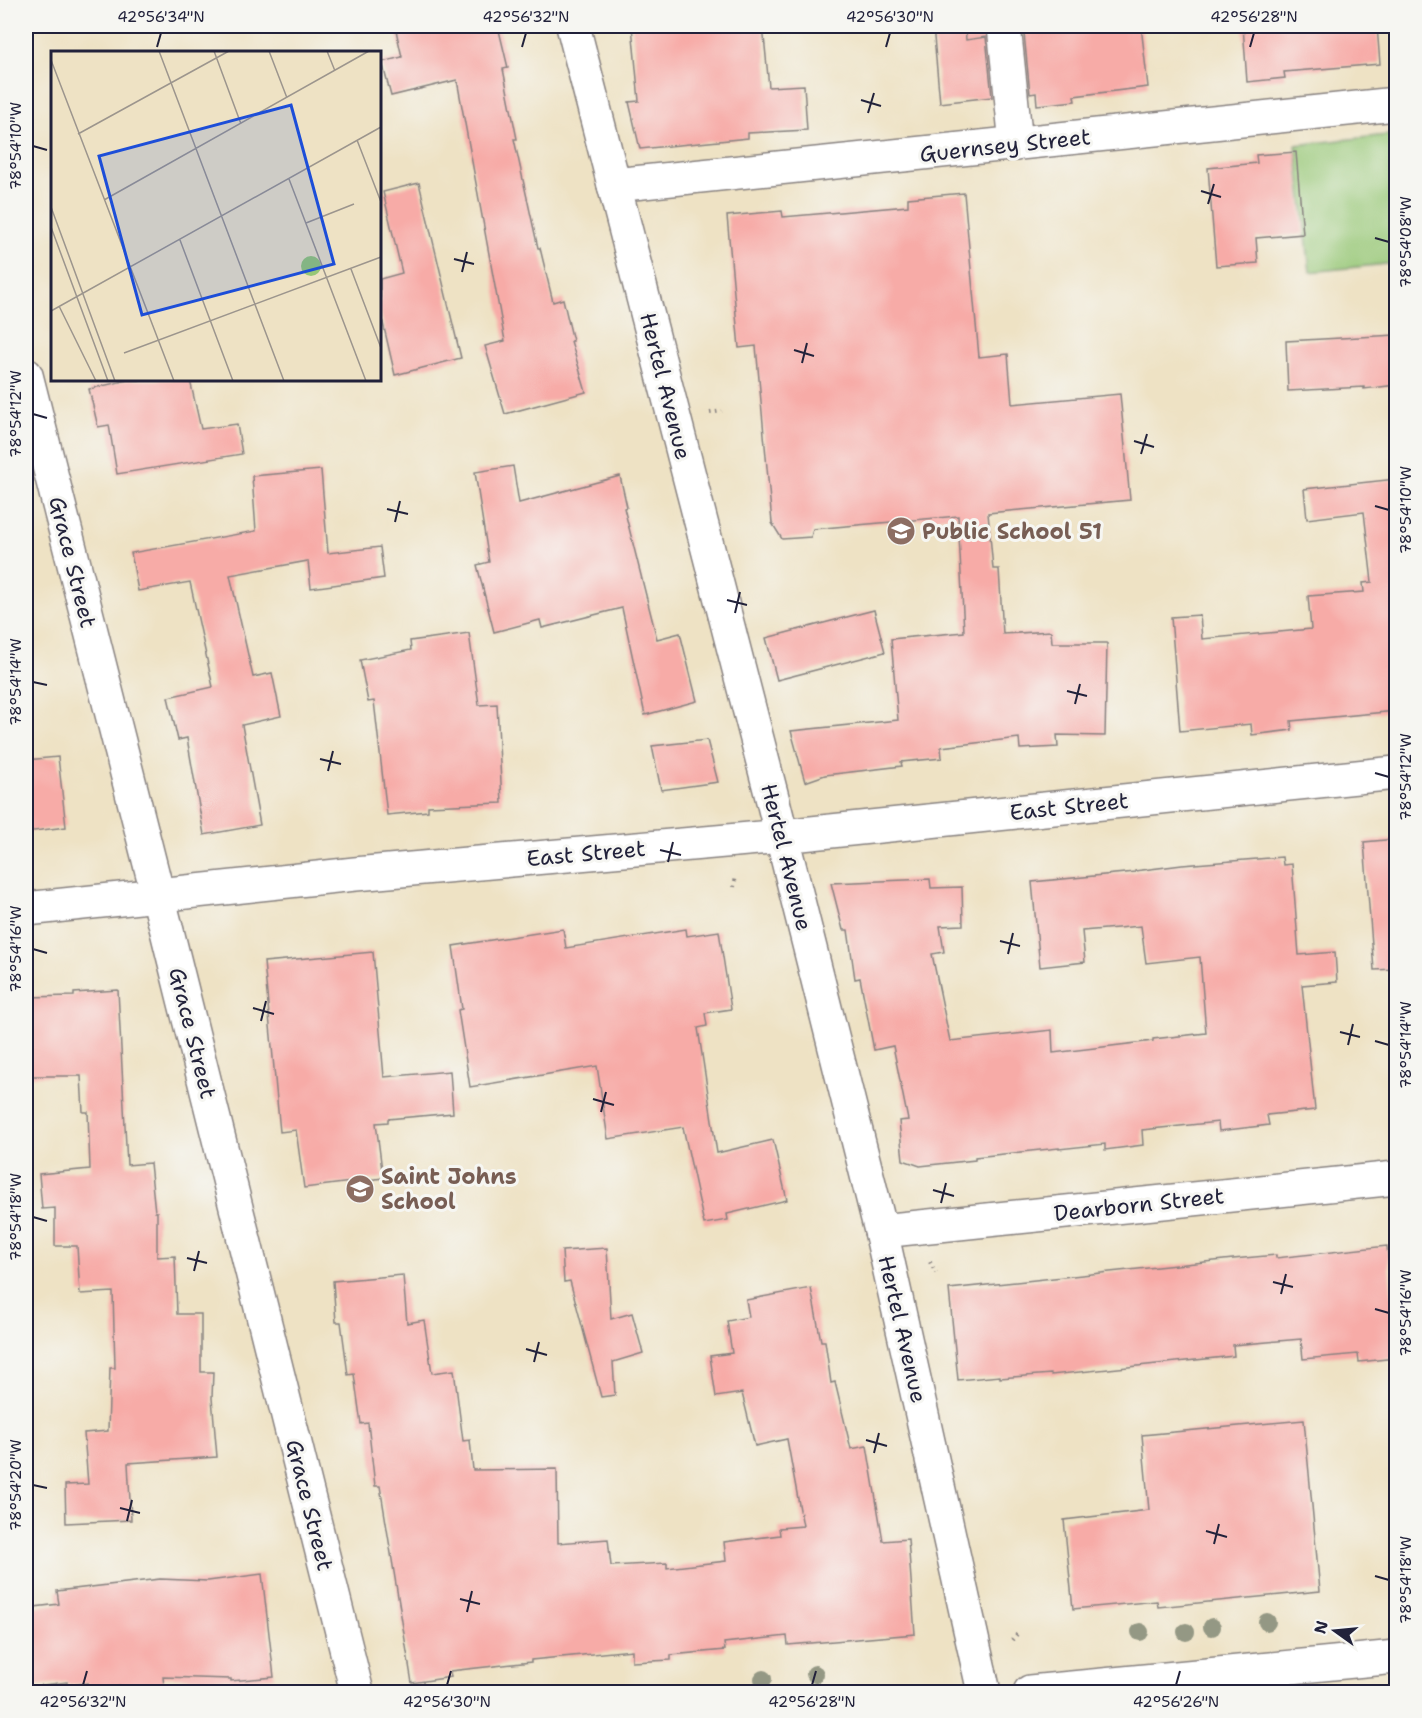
<svg xmlns="http://www.w3.org/2000/svg" width="1422" height="1718" font-family="'Shantell Sans',sans-serif">
  <style>
    .green { fill: #97c776; stroke: #5c7458; stroke-width: 1.5 }
    .building { fill: #f7aba7 }
    .lines { fill: none; stroke-linecap: round; stroke-linejoin: round }
    .street-casing { stroke: #888280; stroke-width: 36 }
    .secondary-casing { stroke: #888280; stroke-width: 36 }
    .path { stroke: #888280; stroke-width: 4; stroke-dasharray: 1.5 4.5; stroke-linecap: butt }
    .street { stroke: #fff; stroke-width: 33 }
    .secondary { stroke: #fff; stroke-width: 33 }
    .tree { fill: #949884 }
    .ticks { fill: none; stroke: #22223b; stroke-width: 2 }
    .labels { text-anchor: middle; stroke-width: 6; stroke-linejoin: round; paint-order: stroke }
    .street-label { font-size: 22px; fill: #22223b; stroke: #f6f6f2 }
    .education-label { font-size: 22px; font-weight: bold; fill: #785e54; stroke: #f6f6f2; text-anchor: start }
    .inset-road { fill: none; stroke: #9c958d; stroke-width: 1.5 }
    .view { fill: #1d4ed8; fill-opacity: 0.15; stroke: #1d4ed8; stroke-width: 3 }
    .inset-edge { fill: none; stroke: #22223b; stroke-width: 3 }
    .neatline { fill: none; stroke: #22223b; stroke-width: 2 }
    .ticks-label { font-size: 15px; text-anchor: middle; fill: #22223b }
  </style>
  <rect width="100%" height="100%" fill="#f6f6f2"/>
  <filter id="ink" filterUnits="userSpaceOnUse"><feTurbulence type="fractalNoise" baseFrequency=".0167" numOctaves="2"/><feDisplacementMap in="SourceGraphic" scale="12" xChannelSelector="R" yChannelSelector="G"/><feConvolveMatrix kernelMatrix="1 2 1 2 8 2 1 2 1" color-interpolation-filters="sRGB"/></filter>
  <filter id="wash" filterUnits="userSpaceOnUse"><feTurbulence type="fractalNoise" baseFrequency=".008" numOctaves="4" result="noise"/><feDisplacementMap in="SourceGraphic" scale="24" xChannelSelector="R" yChannelSelector="G"/><feGaussianBlur stdDeviation="1.35" result="paint"/><feColorMatrix in="noise" values="0 0 0 0 0 0 0 0 0 0 0 0 0 0 0 0 0 1.4 0 .05"/><feComposite in="paint" operator="in"/></filter>
  <g filter="url(#wash)">
    <rect width="100%" height="100%" fill="#eee2c4"/>
    <path class="green" d="M 1396,134 L 1396,263 L 1310,272 L 1296,145 Z"/>
    <g id="blocks">
      <g class="building">
        <path d="M 395,26 L 498,26 L 508,68 L 503,69 L 517,139 L 514,139 L 538,248 L 540,248 L 553,302 L 563,299 L 573,341 L 571,341 L 586,392 L 505,414 L 485,346 L 505,341 L 457,80 L 391,96 L 382,62 L 402,57 Z"/>
        <path d="M 632,26 L 763,26 L 769,87 L 804,85 L 807,130 L 748,133 L 748,138 L 640,149 L 629,102 L 639,101 Z"/>
        <path d="M 933,26 L 965,26 L 966,40 L 986,37 L 992,97 L 940,103 Z"/>
        <path d="M 1029,26 L 1141,26 L 1148,87 L 1074,96 L 1075,101 L 1037,105 L 1036,93 L 1030,94 L 1024,33 L 1030,33 Z"/>
        <path d="M 1243,26 L 1377,26 L 1380,64 L 1284,72 L 1285,78 L 1247,82 Z"/>
        <path d="M 1296,152 L 1303,234 L 1256,238 L 1258,263 L 1216,266 L 1208,168 L 1257,163 L 1256,155 Z"/>
        <path d="M 419,183 L 461,358 L 395,375 L 380,310 L 380,279 L 402,273 L 383,192 Z"/>
        <path d="M 964,193 L 979,357 L 1008,354 L 1012,404 L 1120,394 L 1130,500 L 988,513 L 993,569 L 999,569 L 1003,634 L 1051,631 L 1052,643 L 1107,643 L 1105,736 L 1057,735 L 1058,747 L 1020,749 L 1019,738 L 941,747 L 942,758 L 901,762 L 902,766 L 825,775 L 805,782 L 791,731 L 898,720 L 891,639 L 964,632 L 958,516 L 813,529 L 811,537 L 782,539 L 772,523 L 756,346 L 739,348 L 727,216 L 782,211 L 783,217 L 908,206 L 908,198 Z"/>
        <path d="M 1396,335 L 1396,385 L 1364,389 L 1364,387 L 1288,391 L 1286,341 Z"/>
        <path d="M 128,380 L 190,380 L 201,429 L 237,424 L 242,454 L 117,474 L 109,425 L 98,427 L 89,389 Z"/>
        <path d="M 513,466 L 519,503 L 620,476 L 627,507 L 624,508 L 657,639 L 680,633 L 697,701 L 645,715 L 622,608 L 542,628 L 540,620 L 494,632 L 477,565 L 489,562 L 475,472 Z"/>
        <path d="M 321,470 L 328,553 L 380,547 L 384,578 L 311,588 L 308,561 L 230,575 L 253,677 L 272,673 L 281,716 L 242,725 L 260,825 L 204,835 L 187,738 L 178,740 L 168,697 L 213,687 L 190,582 L 138,591 L 131,553 L 256,531 L 252,476 Z"/>
        <path d="M 1396,479 L 1396,711 L 1291,721 L 1292,730 L 1252,735 L 1251,724 L 1180,731 L 1171,617 L 1200,615 L 1202,639 L 1311,629 L 1308,596 L 1364,592 L 1363,583 L 1372,582 L 1364,512 L 1307,519 L 1304,489 Z"/>
        <path d="M 874,610 L 885,652 L 777,680 L 766,638 Z"/>
        <path d="M 469,633 L 479,705 L 497,704 L 502,803 L 428,806 L 428,811 L 387,815 L 374,701 L 368,702 L 360,660 L 411,650 L 410,641 Z"/>
        <path d="M 707,740 L 718,782 L 661,790 L 652,746 Z"/>
        <path d="M 58,757 L 66,827 L 26,832 L 26,760 Z"/>
        <path d="M 1396,839 L 1396,969 L 1374,970 L 1364,842 Z"/>
        <path d="M 1282,857 L 1283,865 L 1292,864 L 1299,955 L 1335,952 L 1337,982 L 1302,985 L 1315,1110 L 1267,1115 L 1269,1125 L 1219,1131 L 1218,1122 L 1142,1130 L 1143,1145 L 1105,1150 L 1105,1144 L 1059,1149 L 1059,1148 L 975,1157 L 975,1160 L 920,1166 L 903,1160 L 899,1121 L 908,1120 L 893,1046 L 874,1050 L 860,978 L 855,979 L 848,930 L 843,930 L 831,883 L 930,879 L 931,888 L 962,887 L 963,925 L 940,926 L 944,952 L 932,954 L 950,1041 L 1052,1030 L 1053,1053 L 1153,1041 L 1153,1039 L 1206,1033 L 1200,957 L 1146,963 L 1141,926 L 1082,931 L 1085,962 L 1040,967 L 1032,882 L 1135,872 L 1135,871 L 1182,865 Z"/>
        <path d="M 563,929 L 566,948 L 686,929 L 687,936 L 719,931 L 731,1009 L 705,1013 L 707,1026 L 698,1028 L 717,1153 L 773,1140 L 787,1200 L 727,1214 L 728,1220 L 704,1224 L 683,1127 L 608,1139 L 597,1066 L 470,1087 L 458,1010 L 462,1009 L 453,946 Z"/>
        <path d="M 373,952 L 384,1077 L 450,1071 L 453,1113 L 388,1119 L 388,1122 L 376,1123 L 383,1178 L 304,1188 L 296,1130 L 280,1132 L 264,962 Z"/>
        <path d="M 118,990 L 127,1165 L 150,1163 L 155,1212 L 157,1212 L 157,1257 L 175,1256 L 177,1314 L 201,1314 L 201,1372 L 213,1372 L 212,1398 L 217,1457 L 128,1463 L 131,1520 L 66,1523 L 65,1485 L 88,1484 L 84,1433 L 108,1431 L 110,1368 L 115,1368 L 113,1292 L 80,1294 L 77,1246 L 55,1246 L 55,1208 L 42,1209 L 39,1174 L 90,1169 L 88,1112 L 83,1112 L 81,1076 L 26,1076 L 26,997 L 74,996 L 74,993 Z"/>
        <path d="M 1387,1246 L 1396,1339 L 1396,1358 L 1359,1362 L 1358,1354 L 1303,1359 L 1301,1339 L 1233,1345 L 1234,1356 L 1051,1375 L 1051,1374 L 1000,1378 L 1000,1376 L 958,1380 L 949,1289 L 1233,1259 L 1276,1255 L 1276,1258 Z"/>
        <path d="M 607,1248 L 611,1319 L 632,1313 L 643,1353 L 613,1362 L 615,1395 L 601,1397 L 570,1281 L 564,1282 L 562,1251 Z"/>
        <path d="M 403,1275 L 407,1323 L 424,1320 L 432,1373 L 454,1370 L 463,1441 L 470,1440 L 473,1470 L 557,1469 L 558,1543 L 608,1539 L 611,1566 L 667,1563 L 667,1568 L 726,1561 L 724,1542 L 780,1535 L 779,1528 L 803,1526 L 787,1439 L 755,1446 L 742,1393 L 716,1397 L 710,1356 L 732,1353 L 727,1321 L 749,1317 L 746,1300 L 811,1288 L 821,1341 L 825,1341 L 831,1383 L 835,1382 L 851,1449 L 867,1446 L 883,1541 L 908,1539 L 915,1634 L 788,1645 L 787,1636 L 724,1643 L 725,1650 L 671,1655 L 671,1660 L 632,1662 L 632,1650 L 572,1656 L 531,1660 L 531,1662 L 450,1671 L 451,1677 L 412,1683 L 380,1486 L 375,1486 L 368,1423 L 361,1424 L 354,1374 L 348,1375 L 341,1322 L 336,1322 L 333,1281 Z"/>
        <path d="M 1304,1420 L 1320,1591 L 1158,1607 L 1157,1601 L 1073,1609 L 1064,1520 L 1149,1510 L 1142,1435 Z"/>
        <path d="M 262,1574 L 274,1677 L 231,1681 L 231,1679 L 163,1677 L 164,1686 L 122,1690 L 122,1686 L 88,1690 L 88,1683 L 67,1685 L 67,1682 L 26,1687 L 26,1608 L 59,1604 L 57,1591 L 160,1579 L 208,1581 Z"/>
      </g>
    </g>
  </g>
  <g filter="url(#ink)">
    <use href="#blocks" fill-opacity="0" stroke="#888280" stroke-width="1.5"/>
    <g class="lines">
      <g class="street-casing">
        <g id="street">
          <path d="M 1004,26 L 1016,144"/>
          <path d="M 614,185 L 1396,104"/>
          <path d="M 26,375 L 167,931 L 357,1692"/>
          <path d="M 26,909 L 355,874 L 782,836 L 1396,773"/>
          <path d="M 881,1231 L 1396,1178"/>
        </g>
      </g>
      <g class="secondary-casing">
        <g id="secondary">
          <path d="M 573,26 L 773,801 L 881,1231 L 984,1692"/>
          <path d="M 1030,1692 L 1396,1657"/>
        </g>
      </g>
      <g class="path">
        <path d="M 710,413 L 722,411"/>
        <path d="M 734,887 L 736,876"/>
        <path d="M 930,1262 L 936,1273"/>
        <path d="M 1012,1640 L 1019,1632"/>
      </g>
      <use href="#street" class="street"/>
      <use href="#secondary" class="secondary"/>
    </g>
    <g class="tree">
      <circle cx="1267" cy="1622" r="9"/>
      <circle cx="1212" cy="1627" r="9"/>
      <circle cx="1140" cy="1632" r="9"/>
      <circle cx="1186" cy="1632" r="9"/>
      <circle cx="815" cy="1674" r="9"/>
      <circle cx="763" cy="1679" r="9"/>
    </g>
  </g>
  <path class="ticks" d="M 157,47 L 161,33M 522,47 L 526,33M 886,47 L 890,33M 1250,47 L 1254,33M 861,100 L 881,106M 868,113 L 874,93M 33,146 L 47,150M 1201,191 L 1221,197M 1208,204 L 1214,184M 1375,238 L 1389,242M 454,259 L 474,264M 462,272 L 467,252M 794,350 L 814,356M 802,363 L 807,343M 33,414 L 47,418M 1134,441 L 1154,447M 1141,454 L 1147,434M 1375,506 L 1389,510M 387,509 L 408,514M 395,522 L 400,501M 727,600 L 747,605M 735,613 L 740,592M 33,682 L 47,685M 1067,691 L 1087,696M 1075,704 L 1080,684M 320,759 L 341,764M 328,771 L 333,751M 1375,773 L 1389,777M 660,850 L 681,855M 668,862 L 673,842M 1000,941 L 1020,946M 33,949 L 47,953M 1008,954 L 1013,933M 253,1008 L 274,1014M 261,1021 L 266,1001M 1340,1032 L 1360,1037M 1375,1041 L 1389,1045M 1348,1045 L 1353,1024M 593,1099 L 614,1105M 601,1112 L 606,1092M 933,1190 L 954,1196M 941,1203 L 946,1183M 33,1217 L 47,1221M 187,1258 L 207,1263M 194,1271 L 199,1251M 1273,1282 L 1293,1287M 1281,1294 L 1286,1274M 1375,1309 L 1389,1313M 526,1349 L 547,1355M 534,1362 L 539,1342M 866,1440 L 887,1446M 874,1453 L 879,1433M 33,1485 L 47,1488M 120,1508 L 140,1513M 127,1521 L 132,1500M 1206,1531 L 1227,1537M 1214,1544 L 1219,1524M 1375,1576 L 1389,1580M 460,1599 L 480,1604M 467,1612 L 472,1591M 83,1685 L 87,1671M 447,1685 L 451,1671M 812,1685 L 816,1671M 1176,1685 L 1180,1671"/>
  <defs>
    <g id="school-disc" transform="scale(1.5)"><circle r="9.5" fill="#8d6e63" stroke="#f6f6f2"/><path d="M0-5L7-2L0 1L-7-2ZM-4 1L0 2.5L4 1V4Q0 6-4 4Z" fill="#fff"/></g>
  </defs>
  <g fill-rule="evenodd">
    <use href="#school-disc" x="901" y="531"/>
    <use href="#school-disc" x="360" y="1189"/>
  </g>
  <g class="labels">
    <g class="street-label">
      <text transform="translate(1005 145) rotate(-6)" y="8">Guernsey Street</text>
      <text transform="translate(666 386) rotate(76)" y="8">Hertel Avenue</text>
      <text transform="translate(73 562) rotate(76)" y="8">Grace Street</text>
      <text transform="translate(1069 806) rotate(-6)" y="8">East Street</text>
      <text transform="translate(586 853) rotate(-5)" y="8">East Street</text>
      <text transform="translate(787 857) rotate(76)" y="8">Hertel Avenue</text>
      <text transform="translate(193 1033) rotate(76)" y="8">Grace Street</text>
      <text transform="translate(1139 1204) rotate(-6)" y="8">Dearborn Street</text>
      <text transform="translate(903 1329) rotate(77)" y="8">Hertel Avenue</text>
      <text transform="translate(310 1505) rotate(76)" y="8">Grace Street</text>
    </g>
    <g class="education-label">
      <text x="922" y="539">Public School 51</text>
      <text x="381" y="1184">Saint Johns<tspan x="381" dy="25">School</tspan></text>
    </g>
  </g>
  <g transform="translate(51 51)">
    <rect width="330" height="330" fill="#eee2c4"/>
    <path d="M250 215a10 10 0 1 1 20 0a10 10 0 1 1-20 0Z" fill="#97c776"/>
    <path class="inset-road" d="M 108,0 L 233,330M 163,0 L 190,73M 218,0 L 236,47M 276,0 L 284,20M 0,9 L 123,330M 27,83 L 178,0M 306,89 L 330,151M 238,128 L 315,330M 53,149 L 318,0M 0,156 L 64,330M 255,172 L 303,153M 0,176 L 57,330M 129,189 L 182,330M 300,218 L 330,297M 8,255 L 45,330M 0,260 L 330,76M 73,302 L 330,206"/>
    <path class="view" d="M 240,54 L 283,213 L 91,264 L 48,105 Z"/>
    <rect width="330" height="330" class="inset-edge"/>
  </g>
  <rect width="1422" height="1718" fill="none" stroke="#f6f6f2" stroke-width="66"/>
  <g transform="translate(1335 1631) rotate(285)" stroke="#f6f6f2" stroke-width="4.5" paint-order="stroke">
  <path d="M0-4.5L10 22L0 15L-10 22Z" fill="#22223b"/>
  <text y="-9" font-size="16" font-weight="bold" text-anchor="middle" fill="#22223b">N</text>
  </g>
  <rect x="33" y="33" width="1356" height="1652" class="neatline"/>
  <g class="ticks-label">
    <text x="161" y="22">42°56'34"N</text>
    <text x="526" y="22">42°56'32"N</text>
    <text x="890" y="22">42°56'30"N</text>
    <text x="1254" y="22">42°56'28"N</text>
    <text transform="translate(16 146) rotate(-90)" y="5">78°54'10"W</text>
    <text transform="translate(1406 242) rotate(-90)" y="5">78°54'08"W</text>
    <text transform="translate(16 414) rotate(-90)" y="5">78°54'12"W</text>
    <text transform="translate(1406 510) rotate(-90)" y="5">78°54'10"W</text>
    <text transform="translate(16 682) rotate(-90)" y="5">78°54'14"W</text>
    <text transform="translate(1406 777) rotate(-90)" y="5">78°54'12"W</text>
    <text transform="translate(16 949) rotate(-90)" y="5">78°54'16"W</text>
    <text transform="translate(1406 1045) rotate(-90)" y="5">78°54'14"W</text>
    <text transform="translate(16 1217) rotate(-90)" y="5">78°54'18"W</text>
    <text transform="translate(1406 1313) rotate(-90)" y="5">78°54'16"W</text>
    <text transform="translate(16 1485) rotate(-90)" y="5">78°54'20"W</text>
    <text transform="translate(1406 1580) rotate(-90)" y="5">78°54'18"W</text>
    <text x="83" y="1707">42°56'32"N</text>
    <text x="447" y="1707">42°56'30"N</text>
    <text x="812" y="1707">42°56'28"N</text>
    <text x="1176" y="1707">42°56'26"N</text>
  </g>
</svg>
